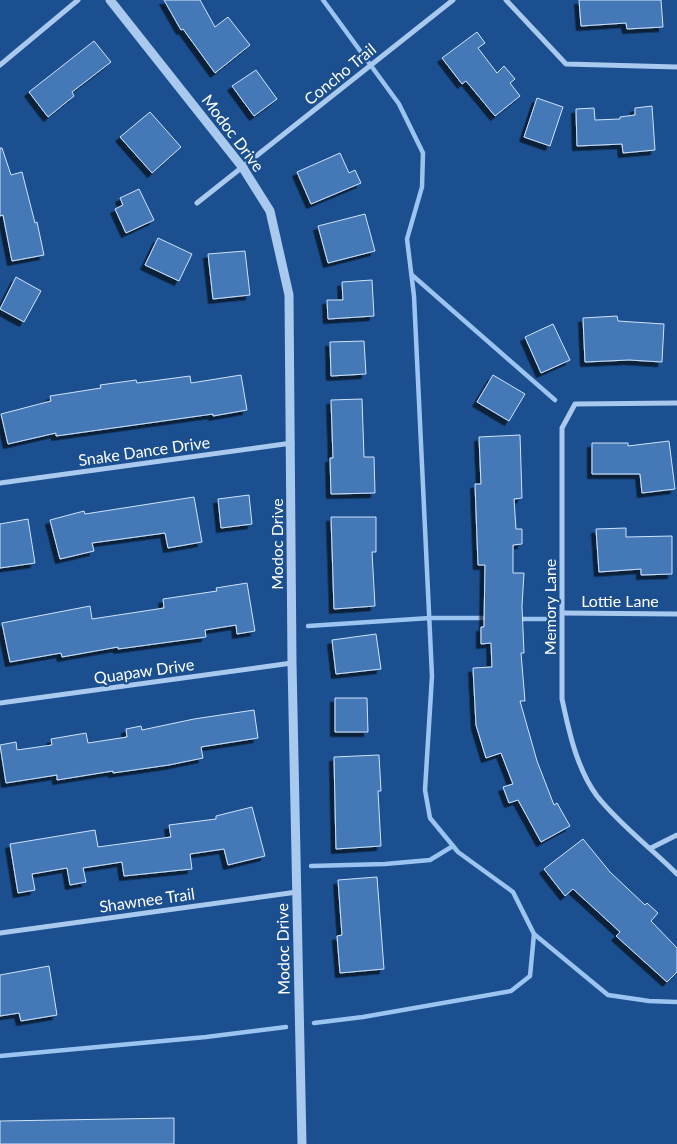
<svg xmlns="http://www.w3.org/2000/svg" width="677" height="1144" font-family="Lato,sans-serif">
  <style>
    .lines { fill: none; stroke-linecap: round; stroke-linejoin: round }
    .stream { stroke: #9cc4f0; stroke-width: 4.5 }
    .building { fill: #4478b7; stroke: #cfe3fa; filter: url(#shadow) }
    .minor { stroke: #a9c9ee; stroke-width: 5 }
    .tertiary { stroke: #a9c9ee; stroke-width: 9 }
    .labels { text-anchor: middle; stroke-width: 4.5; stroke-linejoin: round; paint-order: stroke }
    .street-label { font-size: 16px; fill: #fff; stroke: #1b4f8f }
  </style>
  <defs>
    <filter id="shadow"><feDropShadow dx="-4.5" dy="4.5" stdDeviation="0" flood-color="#0009"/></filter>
  </defs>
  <rect width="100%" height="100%" fill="#1b4f8f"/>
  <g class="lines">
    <g class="stream">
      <path d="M 323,0 L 399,104 L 423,153 L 422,187 L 407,239 L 414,296 L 432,676 L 425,790 L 430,818 L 458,852 L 513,892 L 534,934 L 608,995 L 649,1001 L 677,1002"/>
      <path d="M 412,275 L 555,400"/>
      <path d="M 517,619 L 553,619"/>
      <path d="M 308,626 L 430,618 L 489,618"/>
      <path d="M 311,866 L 385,864 L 430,860 L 453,846"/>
      <path d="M 314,1023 L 363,1017 L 511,991 L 530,976 L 534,934"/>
      <path d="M 0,1056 L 206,1037 L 286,1027"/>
    </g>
  </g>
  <g class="building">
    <path d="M 164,0 L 200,0 L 215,27 L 228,17 L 250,45 L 215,73 L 183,29 L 181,30 Z"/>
    <path d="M 579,0 L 661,0 L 663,27 L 627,29 L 626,23 L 581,26 Z"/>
    <path d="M 477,32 L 485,43 L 478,48 L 497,73 L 504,66 L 515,79 L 510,83 L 520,96 L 495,116 L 466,81 L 462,84 L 442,58 Z"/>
    <path d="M 94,41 L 111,62 L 72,92 L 74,96 L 48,117 L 29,92 Z"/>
    <path d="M 256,70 L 277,99 L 254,116 L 232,86 Z"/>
    <path d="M 537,98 L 563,107 L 550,146 L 524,137 Z"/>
    <path d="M 652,106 L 655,150 L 623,153 L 622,144 L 577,146 L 576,109 L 594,108 L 595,120 L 620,119 L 620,117 L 635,115 L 635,108 Z"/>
    <path d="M 150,112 L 181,147 L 152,173 L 120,137 Z"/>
    <path d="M 0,148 L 2,148 L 11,175 L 22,172 L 35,223 L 37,222 L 44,255 L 12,261 L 3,215 L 0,216 Z"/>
    <path d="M 340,153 L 349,173 L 355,170 L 361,183 L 311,204 L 297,172 Z"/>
    <path d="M 139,189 L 154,220 L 126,233 L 115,209 L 123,205 L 120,198 Z"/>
    <path d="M 365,214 L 375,251 L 328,263 L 318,226 Z"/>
    <path d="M 158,238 L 192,254 L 179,281 L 145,265 Z"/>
    <path d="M 245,251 L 250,295 L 213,299 L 208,254 Z"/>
    <path d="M 16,277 L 41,291 L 24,322 L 0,309 Z"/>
    <path d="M 372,280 L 374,316 L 328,319 L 327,300 L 343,300 L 342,282 Z"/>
    <path d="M 617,316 L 618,321 L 664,324 L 662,362 L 629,360 L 585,362 L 583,318 Z"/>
    <path d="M 553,324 L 570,360 L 541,373 L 525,337 Z"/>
    <path d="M 364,341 L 366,374 L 331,376 L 330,342 Z"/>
    <path d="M 241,375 L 247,410 L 213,416 L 213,414 L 56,436 L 56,433 L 8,444 L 1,414 L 51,401 L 50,396 L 101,388 L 100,385 L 136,380 L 137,383 L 190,376 L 191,383 Z"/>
    <path d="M 493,375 L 525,394 L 509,421 L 477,402 Z"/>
    <path d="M 362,399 L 364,457 L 374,457 L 375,493 L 331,494 L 330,458 L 333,458 L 331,400 Z"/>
    <path d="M 520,435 L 522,498 L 514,499 L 516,529 L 522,529 L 522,544 L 513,545 L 513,573 L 524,573 L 522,606 L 524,653 L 521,653 L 525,701 L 520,701 L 537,761 L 554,805 L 557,803 L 570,826 L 541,842 L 518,800 L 509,803 L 503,787 L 513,784 L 501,753 L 486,758 L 476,725 L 473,668 L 492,667 L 491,643 L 481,644 L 481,627 L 484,627 L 485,565 L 478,565 L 475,484 L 481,484 L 479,437 Z"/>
    <path d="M 669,441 L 675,489 L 642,493 L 640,474 L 592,474 L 592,443 L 628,443 L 628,446 Z"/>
    <path d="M 249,495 L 252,524 L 221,528 L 218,499 Z"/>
    <path d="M 194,497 L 202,542 L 168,548 L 165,533 L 92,543 L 94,551 L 60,559 L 50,520 L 84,511 L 85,514 Z"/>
    <path d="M 331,517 L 376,517 L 376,552 L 372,552 L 375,606 L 334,609 Z"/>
    <path d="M 28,519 L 35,563 L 0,568 L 0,524 Z"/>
    <path d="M 626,528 L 626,537 L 672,536 L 672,574 L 641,575 L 641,569 L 599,572 L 596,529 Z"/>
    <path d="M 247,583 L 255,631 L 237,634 L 236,625 L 205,630 L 206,637 L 118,649 L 118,647 L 62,657 L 61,653 L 10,662 L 2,623 L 90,606 L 92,619 L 164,608 L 163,599 L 217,591 L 216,588 Z"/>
    <path d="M 376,634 L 381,669 L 336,674 L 332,640 Z"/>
    <path d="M 335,698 L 367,698 L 368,732 L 335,732 Z"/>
    <path d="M 254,710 L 258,738 L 201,747 L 203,758 L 169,765 L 113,773 L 113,771 L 57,780 L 57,775 L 6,783 L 0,745 L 16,742 L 17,750 L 52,745 L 51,739 L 86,733 L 88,743 L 127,737 L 126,729 L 141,726 L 142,730 L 194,719 Z"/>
    <path d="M 379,755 L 381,791 L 378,791 L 381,846 L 336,849 L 334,757 Z"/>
    <path d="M 252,807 L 265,856 L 228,865 L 224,849 L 190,854 L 192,869 L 124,876 L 122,862 L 83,868 L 86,882 L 70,885 L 67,868 L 32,874 L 35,890 L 18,893 L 10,844 L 95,830 L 98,847 L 171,837 L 169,825 L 216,819 L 216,816 Z"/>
    <path d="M 583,839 L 610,872 L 645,905 L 647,903 L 658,913 L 651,921 L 677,948 L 677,972 L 667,982 L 616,936 L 620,932 L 573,889 L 565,896 L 544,869 Z"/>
    <path d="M 377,877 L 384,969 L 340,973 L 337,936 L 342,935 L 338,880 Z"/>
    <path d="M 49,966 L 57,1015 L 21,1021 L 19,1013 L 0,1016 L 0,975 Z"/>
    <path d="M 174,1118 L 174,1144 L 0,1144 L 0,1121 Z"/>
  </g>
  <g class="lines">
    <g class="minor">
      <path d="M 506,0 L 566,64 L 677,67"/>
      <path d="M 0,65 L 78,0"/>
      <path d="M 197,203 L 453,0"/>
      <path d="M 677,403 L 575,404 L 562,428 L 562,699 C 569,732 577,769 597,796 C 620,825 651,848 677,874"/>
      <path d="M 0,483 L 292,443"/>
      <path d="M 563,613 L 677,614"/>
      <path d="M 0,703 L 292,663"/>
      <path d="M 651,848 L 677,835"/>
      <path d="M 0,933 L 297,892"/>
    </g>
    <path class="tertiary" d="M 110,0 L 243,168 L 270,211 L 289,295 L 292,663 L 302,1144"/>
  </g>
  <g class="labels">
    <g class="street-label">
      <text transform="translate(340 74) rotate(-39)" y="6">Concho Trail</text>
      <text transform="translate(233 133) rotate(53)" y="6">Modoc Drive</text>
      <text transform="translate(144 451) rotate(-8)" y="6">Snake Dance Drive</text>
      <text transform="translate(277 544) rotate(-90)" y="6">Modoc Drive</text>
      <text x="620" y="607">Lottie Lane</text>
      <text transform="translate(550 607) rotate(-90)" y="6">Memory Lane</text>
      <text transform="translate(144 671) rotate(-8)" y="6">Quapaw Drive</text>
      <text transform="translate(147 900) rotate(-8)" y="6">Shawnee Trail</text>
      <text transform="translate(283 949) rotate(-91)" y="6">Modoc Drive</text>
    </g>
  </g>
</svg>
